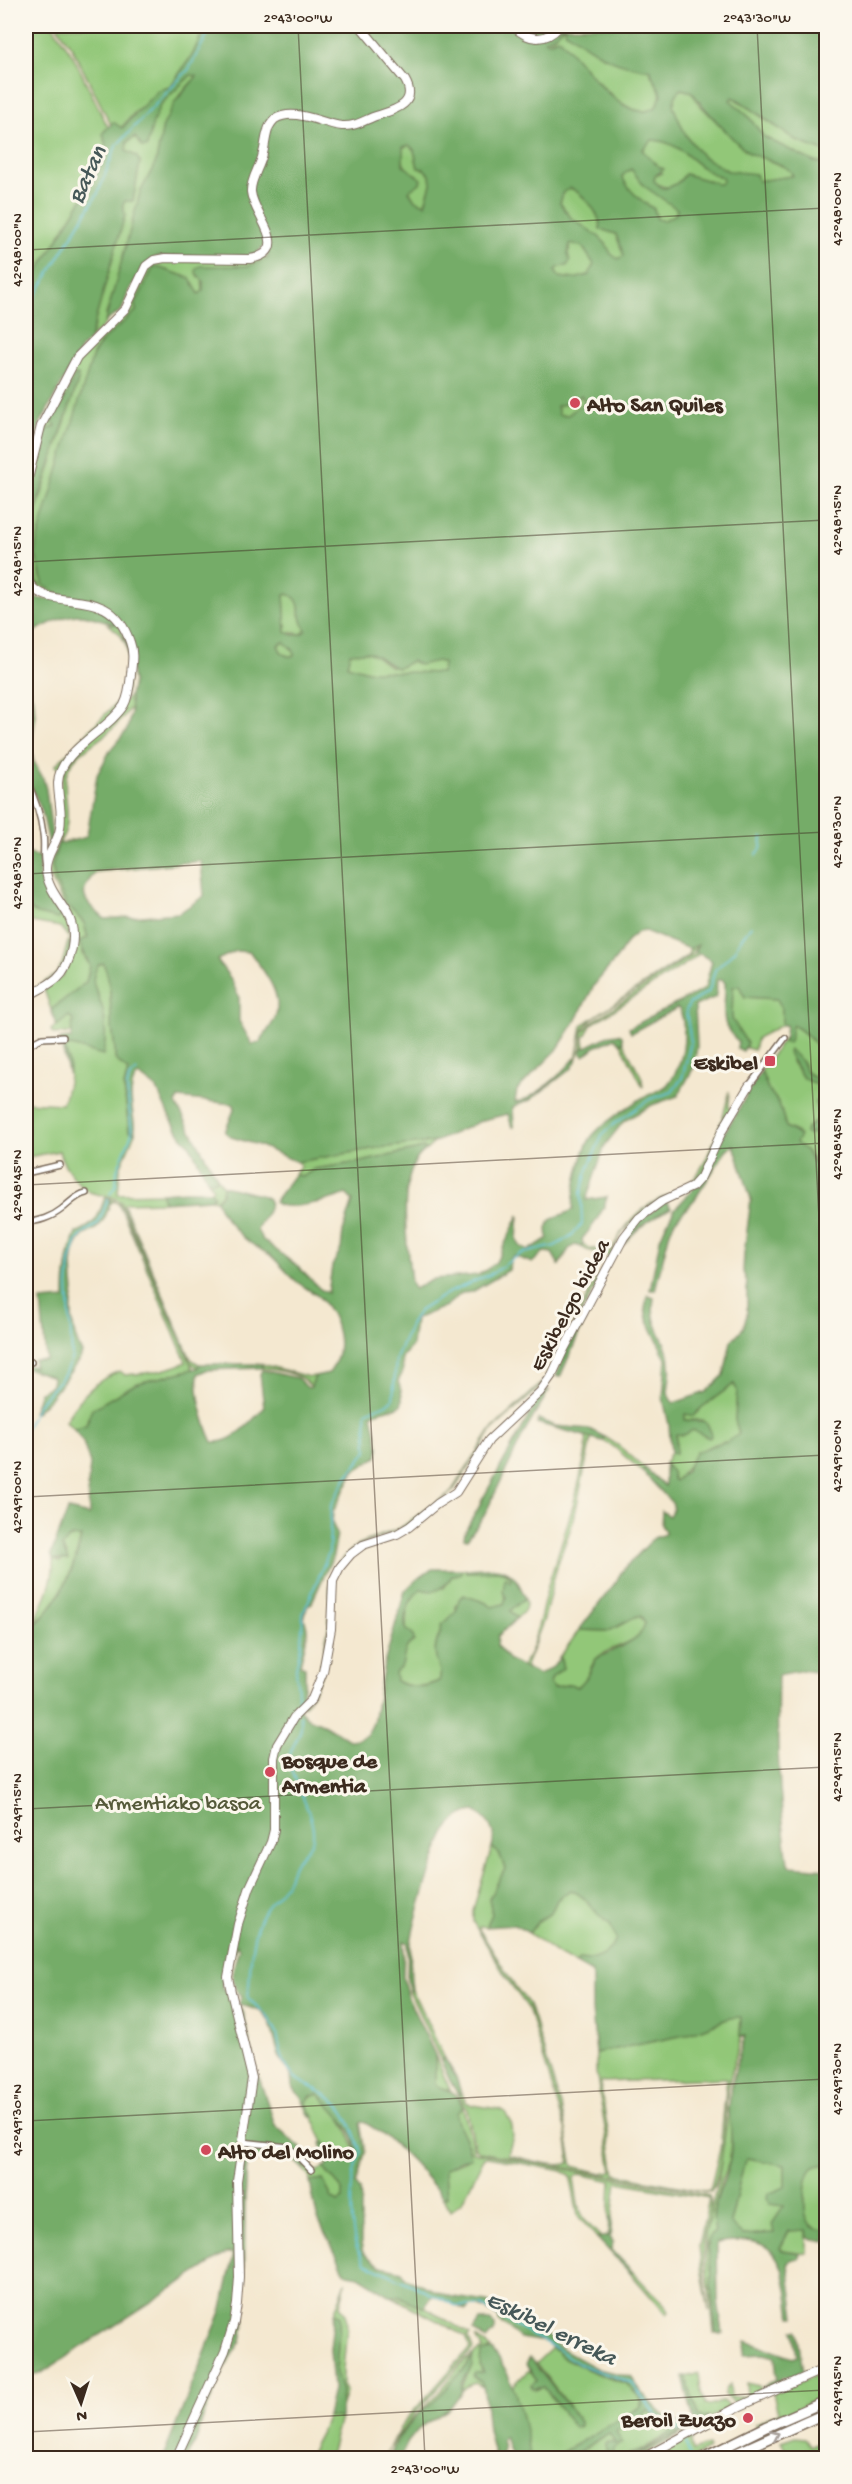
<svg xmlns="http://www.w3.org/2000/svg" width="852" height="2484" font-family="'Gochi Hand',sans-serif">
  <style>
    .green { fill: #92c778; stroke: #66784b; stroke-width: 1.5; fill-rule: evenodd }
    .forest { fill: #75ac68; stroke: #586b43; stroke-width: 1.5; fill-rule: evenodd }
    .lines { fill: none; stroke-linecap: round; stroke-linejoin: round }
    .stream { stroke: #61c4e0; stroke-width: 1.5 }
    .street-casing { stroke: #7c6c5c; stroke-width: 8 }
    .secondary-casing { stroke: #7c6c5c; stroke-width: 10 }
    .highway-casing { stroke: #7c6c5c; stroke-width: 12 }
    .street { stroke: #fff; stroke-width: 5 }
    .secondary { stroke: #fff; stroke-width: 8 }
    .highway { stroke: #fff; stroke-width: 9 }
    .oneway { stroke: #a79f9a }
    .ticks { fill: none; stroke: #3b2a1e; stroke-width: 1.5; stroke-opacity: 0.45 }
    .poi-dot { fill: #d1495b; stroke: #fbf7ec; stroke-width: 2 }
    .labels { text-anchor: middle; stroke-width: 6; stroke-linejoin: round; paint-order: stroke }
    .poi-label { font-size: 22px; font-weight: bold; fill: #3b2a1e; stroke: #fbf7ec; text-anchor: start }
    .street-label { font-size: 22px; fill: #3b2a1e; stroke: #fbf7ec }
    .park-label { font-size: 22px; fill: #555939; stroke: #fbf7ec }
    .water-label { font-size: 24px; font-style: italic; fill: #465858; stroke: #fbf7ec }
    .neatline { fill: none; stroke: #3b2a1e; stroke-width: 2 }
    .ticks-label { font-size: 15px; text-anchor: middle; fill: #3b2a1e }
  </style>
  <rect width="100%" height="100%" fill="#fbf7ec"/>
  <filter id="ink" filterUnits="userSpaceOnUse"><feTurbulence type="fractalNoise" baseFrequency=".0167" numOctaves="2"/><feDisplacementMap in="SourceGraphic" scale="12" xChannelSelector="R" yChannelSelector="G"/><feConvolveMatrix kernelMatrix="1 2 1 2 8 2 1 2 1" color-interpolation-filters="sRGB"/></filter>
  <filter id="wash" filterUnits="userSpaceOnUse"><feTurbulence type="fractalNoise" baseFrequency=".008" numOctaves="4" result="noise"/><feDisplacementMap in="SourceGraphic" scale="24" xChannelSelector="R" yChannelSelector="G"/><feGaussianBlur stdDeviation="1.35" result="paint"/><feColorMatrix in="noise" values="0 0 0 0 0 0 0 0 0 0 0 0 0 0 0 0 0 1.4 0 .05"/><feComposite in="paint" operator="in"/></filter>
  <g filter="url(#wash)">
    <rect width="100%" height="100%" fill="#f4e8d0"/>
    <g class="green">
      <path d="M 26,26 L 53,26 L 73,56 L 108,127 L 103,133 L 107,152 L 92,183 L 37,273 L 26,299 Z"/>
      <path d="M 57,26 L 205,26 L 193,54 L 170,87 L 135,112 L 121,128 L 113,123 L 111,125 L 72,48 Z"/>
      <path d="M 565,26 L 566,31 C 598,55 610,64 651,69 L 651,75 C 659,85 663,91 659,104 C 629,136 577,52 555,38 L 547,42 L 545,40 L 555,35 Z"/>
      <path d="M 191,75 L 198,76 L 180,94 L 163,126 L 156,162 L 140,193 L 120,273 L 106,314 L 106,323 L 90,339 L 125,215 L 123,204 L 125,201 L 133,201 L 140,162 L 136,156 L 126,151 L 127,142 L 135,137 L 142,147 C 151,133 152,120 160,106 C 167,95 181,85 191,75 Z"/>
      <path d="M 681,89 L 692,92 L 699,104 L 746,151 L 789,169 L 793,176 L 758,181 L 728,171 L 710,161 L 702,156 L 685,134 L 673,106 L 676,95 Z"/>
      <path d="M 732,97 L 797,141 L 826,152 L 826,164 L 814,162 L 764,137 L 748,116 L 730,100 Z"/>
      <path d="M 652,140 C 683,141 693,168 722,178 L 723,181 L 720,184 L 685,174 C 676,187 667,192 654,181 L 655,176 L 662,173 L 642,150 Z"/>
      <path d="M 409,145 L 414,150 L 418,168 L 424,169 L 430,175 L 431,184 L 425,204 L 415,200 L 409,190 L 417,175 C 403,169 401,161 403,147 Z"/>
      <path d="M 631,169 L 645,186 L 677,209 L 676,214 L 663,221 L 657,219 L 654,209 C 641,201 628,191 621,176 Z"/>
      <path d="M 570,188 C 583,193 602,215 600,229 L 616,234 L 624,256 L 618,259 L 611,254 L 606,244 L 598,236 L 571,218 L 560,203 L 563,193 Z"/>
      <path d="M 570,244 L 582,246 L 594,264 L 589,275 L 574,279 L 559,277 L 555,271 L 568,254 Z"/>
      <path d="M 267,256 L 268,259 L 256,265 L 227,267 L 202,278 L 203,291 L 199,294 L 190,278 L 154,266 L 135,305 L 136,311 L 99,345 L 93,355 L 35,552 L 41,578 L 63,596 C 45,592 26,588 26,566 L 32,581 L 38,582 C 25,567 26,538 26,519 L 26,527 L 31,528 L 78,381 L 53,414 L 51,419 L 56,426 L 45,431 L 34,477 L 30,477 L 42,430 L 77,360 L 130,308 L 146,270 L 155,262 Z"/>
      <path d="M 581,395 L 585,401 L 568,415 L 559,415 L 557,406 L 576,401 Z"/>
      <path d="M 287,594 L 293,595 L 299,602 L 299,613 L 306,630 L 302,634 L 286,632 L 284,595 Z"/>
      <path d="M 108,624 L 119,625 L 130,652 L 127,688 L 119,710 L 59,769 L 55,766 L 122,697 L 128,657 L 126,645 L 120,634 Z"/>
      <path d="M 284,642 L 293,650 L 295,656 C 286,658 280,652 278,645 Z"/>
      <path d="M 350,652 L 371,652 L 389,666 L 398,668 L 412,661 L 417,664 L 437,661 L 443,663 L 442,673 L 433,674 L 368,671 L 347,665 Z"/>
      <path d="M 130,695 L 131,707 C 125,714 120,722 113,728 C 99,742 73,753 67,773 C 60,795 77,821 58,844 L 67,905 L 84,923 L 88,939 L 79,941 L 84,956 L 90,966 L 86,982 L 51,1010 L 44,989 L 63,975 L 75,930 L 49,874 L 49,864 L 59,840 L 60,790 L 64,768 Z"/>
      <path d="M 26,907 L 37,914 L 63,912 C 72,930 74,958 58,974 C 49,982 35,988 26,995 L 56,974 L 62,964 L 69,938 L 60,927 L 26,921 Z"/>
      <path d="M 699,944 L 689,956 L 597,1015 C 572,1036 586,1035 576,1061 L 582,1025 L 687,956 L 692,946 Z"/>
      <path d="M 697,952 L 699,954 L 690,961 L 592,1024 L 584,1038 L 585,1048 L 582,1049 L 583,1032 L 592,1022 Z"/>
      <path d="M 103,963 C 112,981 110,1001 111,1020 C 112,1034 116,1046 115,1059 L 128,1070 L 124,1087 L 129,1131 L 135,1133 L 120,1168 L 118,1194 L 162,1193 L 163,1202 L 126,1203 L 124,1205 L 191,1359 L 199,1364 L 198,1368 L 191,1363 L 121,1202 C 112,1193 100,1197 90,1192 C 79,1188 61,1162 59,1151 L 28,1157 L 26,1102 L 62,1104 C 70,1081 71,1071 65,1048 L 71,1046 L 102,1054 C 107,1040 106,1016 100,1001 C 94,985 89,982 98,964 Z"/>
      <path d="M 733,986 L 739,986 L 745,997 L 777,999 L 782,1009 L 782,1025 L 757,1038 L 754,1050 L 746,1048 C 747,1036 736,1032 733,1022 C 730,1012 734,997 733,986 Z"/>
      <path d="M 69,1015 L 73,1020 L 72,1033 L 53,1034 L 51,1030 Z"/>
      <path d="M 793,1025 C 812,1037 829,1053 820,1077 L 816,1079 L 805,1071 L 804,1064 L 793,1053 L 792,1062 L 803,1078 L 822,1087 L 826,1092 L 824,1099 L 817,1100 L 826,1113 L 826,1124 L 820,1118 L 807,1128 C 827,1142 826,1154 826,1177 L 822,1170 L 816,1167 L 813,1159 L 796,1143 L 796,1132 L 786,1127 L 779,1103 L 768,1089 L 761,1071 Z"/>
      <path d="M 623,1042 L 642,1078 L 643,1087 L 621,1044 Z"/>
      <path d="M 729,1091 L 729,1108 L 733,1110 L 705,1169 L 695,1182 L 684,1190 L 650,1206 L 621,1233 L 607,1266 L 560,1351 L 549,1377 L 537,1390 L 492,1430 L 453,1491 L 408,1526 L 358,1546 L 342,1561 L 335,1572 L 332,1582 L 330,1624 L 321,1674 L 313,1693 L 304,1706 L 303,1703 L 310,1697 L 319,1676 L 329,1624 L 330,1586 L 339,1562 L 357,1545 L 400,1528 L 451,1492 L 491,1430 L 545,1380 L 594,1283 L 608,1259 L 608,1255 L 587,1250 L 581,1247 L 583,1244 L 589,1248 L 611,1252 C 621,1231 635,1212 656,1201 C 666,1196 677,1193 686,1187 C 706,1172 725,1115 729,1091 Z"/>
      <path d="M 435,1142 L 426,1150 L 423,1148 L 361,1162 L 314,1169 L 304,1176 L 294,1175 L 301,1166 L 297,1162 L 377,1148 Z"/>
      <path d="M 218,1179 L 223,1186 L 222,1194 L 216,1200 L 210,1199 L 213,1196 L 211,1191 L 213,1188 L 209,1182 Z"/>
      <path d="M 110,1198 L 120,1203 L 193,1369 L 135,1384 L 88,1417 L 86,1425 L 74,1429 L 65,1421 C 79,1399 94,1380 120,1371 L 125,1375 C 145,1373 168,1371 186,1362 L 124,1215 L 118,1203 L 114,1201 L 110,1204 Z"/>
      <path d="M 262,1364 L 309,1377 L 315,1376 L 311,1387 C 300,1372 281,1371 262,1368 Z"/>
      <path d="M 734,1384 L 737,1390 L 735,1420 L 739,1433 L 728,1442 C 703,1440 690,1466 675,1481 L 673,1479 L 672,1472 L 665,1464 L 671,1452 L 675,1454 L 676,1434 L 684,1435 L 692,1430 L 703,1433 L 703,1420 L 685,1420 L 685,1414 L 698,1413 L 701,1408 Z"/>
      <path d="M 586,1437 L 591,1439 L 574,1519 L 557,1566 L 544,1619 L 526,1666 L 527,1670 L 520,1667 C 534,1658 543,1602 548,1585 C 560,1546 574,1509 582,1469 C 584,1459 588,1448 586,1437 Z"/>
      <path d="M 605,1437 L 619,1446 L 645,1468 L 642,1471 L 614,1447 L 603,1441 Z"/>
      <path d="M 81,1536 C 74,1571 58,1605 30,1628 C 41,1608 55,1584 53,1560 L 60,1562 L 67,1555 L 62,1547 C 67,1538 71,1537 81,1536 Z"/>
      <path d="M 462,1569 L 466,1569 L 466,1572 L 498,1571 L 508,1574 L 512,1580 L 504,1604 L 492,1607 C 479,1596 471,1600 456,1605 L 456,1612 C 444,1622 432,1643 436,1658 C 438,1667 443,1673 439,1681 C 425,1687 411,1689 396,1681 L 394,1673 L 402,1665 L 403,1652 L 408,1645 C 405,1623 403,1605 421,1588 L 444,1588 L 452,1576 L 461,1573 Z"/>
      <path d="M 525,1598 C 528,1608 524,1612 517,1618 L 510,1611 Z"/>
      <path d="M 637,1616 L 640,1616 L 645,1623 C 640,1647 609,1644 596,1659 C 588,1669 589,1680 577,1687 L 570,1684 L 553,1688 L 550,1683 L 552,1677 L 563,1668 L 560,1657 L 579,1630 L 609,1631 Z"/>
      <path d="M 492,1847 L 500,1855 L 505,1869 L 489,1898 L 492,1914 L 486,1927 L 480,1926 L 479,1929 L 514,1985 L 529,2004 L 561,2106 L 573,2166 L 602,2173 L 612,2171 L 596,2072 L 596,2053 L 685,2035 L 730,2018 L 741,2016 L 740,2036 L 742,2036 C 736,2056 730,2075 727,2095 C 724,2122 724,2170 711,2192 L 685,2189 L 480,2152 L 475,2148 L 467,2110 L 458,2094 L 461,2093 L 466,2102 L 472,2105 L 499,2109 L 505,2112 L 512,2126 L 513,2136 L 508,2155 C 523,2158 557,2169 570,2163 L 566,2132 L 528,2008 L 509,1982 L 473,1922 L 473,1910 ZM 727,2078 L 720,2149 L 710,2190 L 704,2191 L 615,2174 L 600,2082 Z"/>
      <path d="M 570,1890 C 589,1896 593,1915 610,1924 L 616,1939 C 608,1955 596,1962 579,1959 L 576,1964 L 555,1952 L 529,1933 L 538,1921 L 551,1913 L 557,1900 Z"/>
      <path d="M 412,1990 L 444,2057 L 441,2061 L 409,1991 Z"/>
      <path d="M 435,2055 L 450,2090 L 438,2087 L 435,2084 Z"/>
      <path d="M 733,2079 L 730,2160 L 721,2181 L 713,2213 L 715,2232 L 707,2243 L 707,2248 L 712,2273 L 711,2286 L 716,2333 L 714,2333 L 705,2255 L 705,2235 L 719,2175 Z"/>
      <path d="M 319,2094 L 342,2118 L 357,2153 L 353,2159 L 337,2162 L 327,2149 L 306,2103 L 311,2096 Z"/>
      <path d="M 463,2107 L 474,2152 L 709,2196 C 714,2208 704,2226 703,2239 C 701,2262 706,2287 709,2311 L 701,2267 L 699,2245 L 709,2198 L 617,2182 L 612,2218 L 609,2217 L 611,2181 L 580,2174 L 576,2176 L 574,2178 C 579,2210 576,2213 600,2236 L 597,2238 L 578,2216 L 570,2175 L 562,2171 L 487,2157 L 484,2158 L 462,2202 L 450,2211 L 443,2198 L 447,2197 L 444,2169 L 466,2160 L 470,2149 L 456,2123 L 456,2113 Z"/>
      <path d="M 747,2158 L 785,2165 L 785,2187 L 769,2204 L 784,2205 L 774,2234 L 743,2235 L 730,2224 L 744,2163 Z"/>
      <path d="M 826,2164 L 826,2230 C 821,2230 813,2229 809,2223 C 802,2214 804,2176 813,2168 C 816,2165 822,2165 826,2164 Z"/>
      <path d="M 306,2165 L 315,2172 L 324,2168 C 330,2178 345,2186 343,2199 L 338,2202 L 332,2198 L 323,2180 L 310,2182 L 309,2176 L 303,2169 Z"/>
      <path d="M 801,2229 L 807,2230 L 807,2254 L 782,2251 L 780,2249 L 789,2231 Z"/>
      <path d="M 632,2271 L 667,2308 L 669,2312 L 667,2315 L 631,2274 Z"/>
      <path d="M 346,2282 L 340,2305 L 346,2314 L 347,2329 L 343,2369 L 343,2386 L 346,2392 L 341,2409 L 339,2405 L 342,2391 L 336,2373 L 340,2316 L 334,2313 Z"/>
      <path d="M 391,2296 C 412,2296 450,2323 470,2334 L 468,2336 L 473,2349 L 416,2412 L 395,2440 L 385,2458 L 402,2424 L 470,2348 L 466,2337 L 458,2332 Z"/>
      <path d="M 476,2337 L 492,2350 L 488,2350 L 480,2366 L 483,2373 L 478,2373 L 474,2378 L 482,2383 L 483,2387 L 475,2383 L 466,2387 L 461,2392 C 463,2380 473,2370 470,2358 L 467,2366 L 433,2403 L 417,2415 L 395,2444 C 406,2423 424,2409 440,2391 C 454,2375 462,2359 482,2349 Z"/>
      <path d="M 552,2348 C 569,2362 594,2373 614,2380 C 619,2382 624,2382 628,2384 C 635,2389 642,2399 641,2407 L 552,2458 L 531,2458 L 512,2387 L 529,2370 L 537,2381 L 535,2390 L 544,2387 L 559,2408 L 580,2422 L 536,2363 Z"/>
      <path d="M 826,2371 L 826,2395 L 756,2427 L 755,2424 L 780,2412 L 776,2406 L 773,2393 Z"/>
      <path d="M 699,2373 L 701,2392 L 705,2405 L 710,2406 L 723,2401 L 730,2408 L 708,2419 L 708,2417 L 698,2416 L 686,2377 Z"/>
      <path d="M 746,2383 L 759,2386 L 762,2392 L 735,2405 L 724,2395 L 726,2388 L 730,2385 L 731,2398 L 747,2396 Z"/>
      <path d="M 826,2403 L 826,2410 L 716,2458 L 708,2458 Z"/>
      <path d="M 648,2411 L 674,2429 L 671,2432 L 635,2454 L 629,2454 L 626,2458 L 574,2458 L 573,2455 L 610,2433 L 616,2446 L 622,2443 L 616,2431 Z"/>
      <path d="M 327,2416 L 340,2418 L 329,2458 L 309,2458 C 312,2443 324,2432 327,2416 Z"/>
      <path d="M 826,2420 L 826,2458 L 790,2458 L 781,2442 L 795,2437 L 805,2438 L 811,2445 L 819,2442 L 820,2446 L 824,2444 L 820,2430 L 822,2429 L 820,2423 Z"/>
      <path d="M 694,2421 L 701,2423 L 638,2458 L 632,2458 L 685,2430 L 681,2424 L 685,2426 L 693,2424 Z"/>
      <path d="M 689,2436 L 694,2437 L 691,2442 L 693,2451 L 708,2446 L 709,2450 L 693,2458 L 674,2457 L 674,2458 L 647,2458 Z"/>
    </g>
    <g class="forest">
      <path d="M 205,26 L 564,26 L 555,35 L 545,40 L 548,42 L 559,38 C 578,57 613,111 642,111 C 647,112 651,109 655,108 L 662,95 C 659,86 651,78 651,70 C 610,64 598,54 565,31 L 565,26 L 826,26 L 826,152 L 797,141 L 740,101 L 733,97 L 730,100 L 748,116 L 764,137 L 814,162 L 826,164 L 826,1113 L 824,1111 L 818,1112 L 815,1102 L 824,1099 L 826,1092 L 822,1087 L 803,1078 L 788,1053 L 789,1050 C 797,1056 804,1062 805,1071 L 817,1079 L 820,1077 C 828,1053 813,1037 793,1025 C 789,1031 793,1038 789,1043 L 784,1043 L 786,1025 L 782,1025 L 782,1009 L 777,999 L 745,997 L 739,986 L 733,987 L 732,1019 L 747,1043 L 743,1051 L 737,1048 L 738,1041 C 717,1024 726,1008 725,983 L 722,979 L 717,980 L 716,997 L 695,1006 L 697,1046 L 694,1067 L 678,1096 L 652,1105 L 624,1121 L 605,1145 L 586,1200 L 607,1197 C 603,1213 593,1226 582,1239 L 583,1244 L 581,1247 L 575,1245 L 569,1249 L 559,1265 L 552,1253 L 544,1252 L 532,1263 L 514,1256 L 511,1258 L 509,1270 L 472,1292 L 462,1293 L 446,1306 L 415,1319 L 412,1346 L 402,1357 L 403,1372 L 398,1381 C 412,1420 388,1402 372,1415 L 379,1447 L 377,1457 L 354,1471 L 333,1512 L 332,1523 L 337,1534 L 333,1556 L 312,1602 L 307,1607 L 304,1619 C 312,1632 302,1650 300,1665 L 305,1667 L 305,1681 L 300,1710 L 306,1717 L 325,1725 L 349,1740 L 358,1739 L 367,1735 L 373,1723 L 384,1664 L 405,1591 L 415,1581 L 432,1569 L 462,1569 L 462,1573 L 452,1576 C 443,1589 437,1594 421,1589 C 410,1598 402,1614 406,1629 L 413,1634 L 414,1641 C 402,1648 406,1654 402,1665 L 395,1673 L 396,1681 C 411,1689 425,1688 439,1681 C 443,1672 437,1666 436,1658 C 433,1643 441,1637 442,1625 L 456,1612 L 459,1599 L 464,1595 C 474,1600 483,1599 492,1607 L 504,1604 L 506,1597 L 503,1592 L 505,1578 L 507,1578 L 510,1582 L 512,1580 L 508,1573 L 498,1571 L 466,1572 L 466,1569 C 499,1567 513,1563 525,1598 L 510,1611 L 517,1618 L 498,1636 L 497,1646 L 509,1660 L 539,1675 L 553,1667 L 560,1657 L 563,1668 L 552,1677 L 550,1683 L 553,1688 L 570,1684 L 578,1687 L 588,1676 L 596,1659 C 612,1649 641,1643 645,1623 L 641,1616 L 637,1616 L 609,1631 L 579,1630 L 615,1583 L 622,1571 L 654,1538 L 665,1534 L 665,1531 L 661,1525 L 662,1511 L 669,1516 L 673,1509 L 673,1504 L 642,1471 L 645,1468 L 665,1486 L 665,1464 L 672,1472 L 673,1479 L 675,1481 L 686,1471 L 696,1451 C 708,1450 716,1441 728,1442 L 739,1433 L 735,1420 L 737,1390 L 734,1384 L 701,1408 L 694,1416 L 685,1414 L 685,1420 C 702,1424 705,1414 712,1435 L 709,1438 L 693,1430 L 684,1435 L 676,1434 L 676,1454 L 671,1452 L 669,1425 L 663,1398 L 666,1359 L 647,1319 L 645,1307 L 648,1295 L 654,1298 C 648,1331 674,1341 670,1377 C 669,1386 665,1396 674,1403 L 706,1392 L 724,1375 L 731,1341 L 743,1328 L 747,1315 L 747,1283 L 743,1272 L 744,1254 L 751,1199 L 734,1145 L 727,1149 L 695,1199 L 674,1222 L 669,1235 L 655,1290 L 650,1290 L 660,1239 L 666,1225 L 674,1210 L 697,1185 L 721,1139 L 761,1071 L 768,1089 L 779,1103 L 786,1127 L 800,1136 L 796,1143 C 812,1154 806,1154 816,1166 C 819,1170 823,1172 826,1177 L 826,1674 L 803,1670 L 778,1675 C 776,1738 779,1800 788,1863 L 790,1866 L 826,1869 L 826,2036 L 819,2050 L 826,2058 L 826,2164 C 822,2165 816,2165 813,2168 C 804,2176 802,2214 809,2223 C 813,2229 821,2230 826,2230 L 826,2241 L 808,2238 L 807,2230 L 789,2231 L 780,2248 L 782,2251 L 800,2254 L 799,2258 L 791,2260 L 788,2265 L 795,2317 L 791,2317 C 786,2287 787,2242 745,2241 C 736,2241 726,2240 717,2243 L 718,2301 L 723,2333 L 716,2333 L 711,2286 L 712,2273 L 707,2248 L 709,2238 L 715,2232 C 708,2208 725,2184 730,2160 C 732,2147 731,2127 729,2114 C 728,2093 738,2057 745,2036 L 740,2037 L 741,2017 L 730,2018 L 685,2035 L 596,2053 L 592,2010 L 592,1973 L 576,1964 L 579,1959 C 596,1962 608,1955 616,1939 L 610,1924 C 594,1915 589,1896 570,1890 L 557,1900 L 551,1913 L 538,1921 L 529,1933 L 514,1925 L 486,1927 L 492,1914 L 489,1899 L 505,1869 L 500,1855 L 492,1847 C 497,1830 488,1820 475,1811 C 466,1812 458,1817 451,1824 C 438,1840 414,1922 411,1943 C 410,1959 410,1974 412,1990 L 409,1990 L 407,1980 L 408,1943 L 404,1941 L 403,1977 L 407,1996 L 435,2055 L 435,2084 C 448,2095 453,2084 463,2107 L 456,2113 C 456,2129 470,2141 471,2158 L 461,2160 L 445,2169 L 447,2197 L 443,2198 C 422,2170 393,2138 362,2121 L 360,2123 L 365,2153 L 356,2184 L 360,2191 L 361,2202 L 361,2243 L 363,2253 L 381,2266 L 402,2271 L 406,2278 L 448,2296 L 487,2302 L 526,2326 L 542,2331 L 562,2349 L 598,2369 L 631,2377 C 640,2390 649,2403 662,2414 C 669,2420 679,2421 685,2429 L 632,2458 L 626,2458 L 629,2454 C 642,2452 665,2440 673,2428 L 648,2411 L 616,2431 L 622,2443 L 616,2446 L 612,2454 L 606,2450 L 605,2444 L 607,2442 L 615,2443 L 609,2433 L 573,2455 L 574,2458 L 570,2458 L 567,2455 L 565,2458 L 552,2458 L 641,2407 L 642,2402 L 638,2396 L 626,2383 L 602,2375 L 562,2357 L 546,2342 L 520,2338 L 499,2321 L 498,2316 L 477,2306 L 470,2306 L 466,2310 L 433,2295 L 424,2308 L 398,2296 L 391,2296 L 359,2276 L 348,2274 L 344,2270 L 317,2217 L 310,2182 L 323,2180 L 332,2198 L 338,2202 L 343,2199 C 345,2186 330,2178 324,2168 L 328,2166 L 321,2143 L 324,2142 L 337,2162 L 356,2157 C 359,2131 334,2112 319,2094 L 311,2096 L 306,2102 L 314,2117 L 310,2117 L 302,2099 L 292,2086 L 291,2075 L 279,2056 L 270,2022 L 260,2011 L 239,2004 L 242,1996 C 226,1983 234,1966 239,1949 L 237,1944 L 222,1981 L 222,1988 L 228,1991 L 238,2012 L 240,2009 L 243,2011 L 255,2066 L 275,2125 L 301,2148 L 299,2157 L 306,2165 L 303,2169 L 287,2154 L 282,2154 L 248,2163 C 245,2167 247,2187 245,2196 L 244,2325 L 241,2341 L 230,2358 L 204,2415 L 195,2443 L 186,2458 L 163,2458 L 222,2309 L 233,2258 L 232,2253 L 227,2253 L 40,2374 L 26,2377 L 26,1635 C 30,1628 37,1624 42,1618 C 62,1596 76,1566 81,1537 L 70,1537 L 62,1547 L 68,1560 L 53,1560 L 51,1554 L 68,1510 L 89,1515 L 88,1484 L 90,1464 L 83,1442 L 74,1429 L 86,1425 L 92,1409 L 135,1384 L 198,1368 L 199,1364 L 262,1364 L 262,1368 L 206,1370 L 198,1374 C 196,1395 204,1423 213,1442 C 234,1444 251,1421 264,1408 L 260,1374 L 262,1370 L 297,1378 L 308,1388 L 311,1387 L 315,1376 L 329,1373 C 347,1350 338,1317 319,1297 C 312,1291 303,1287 296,1281 C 287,1273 279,1263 270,1255 C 266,1252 262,1251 258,1248 C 241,1238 222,1218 216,1200 L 222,1194 L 223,1186 L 264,1196 L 269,1199 C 272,1214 261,1217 257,1230 L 262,1239 L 297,1266 L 320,1289 L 328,1293 L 332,1266 L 341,1249 L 343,1232 L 353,1201 L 346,1194 C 332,1200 284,1213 274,1202 L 294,1175 L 304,1176 L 314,1169 L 361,1162 L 424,1148 L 426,1150 C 394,1170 408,1250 411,1282 L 414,1289 L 434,1279 L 478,1275 L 489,1268 L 496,1262 L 519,1215 L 517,1239 L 520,1246 L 528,1251 L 548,1238 L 547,1229 L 550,1220 L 573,1210 C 573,1192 581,1154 590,1139 C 597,1126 628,1107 640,1099 C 647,1095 665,1089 668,1084 C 684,1064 688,1034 680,1010 L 677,1008 L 631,1033 L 629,1028 L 703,990 L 705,988 L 712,961 L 695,951 L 698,945 L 689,949 L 645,931 L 638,932 L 628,940 L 617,958 L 595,984 L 573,1025 L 557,1050 L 517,1090 L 515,1102 C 531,1102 565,1071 575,1058 L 576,1061 L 572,1068 L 530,1100 L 513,1107 L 514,1127 L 512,1127 L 508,1114 L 483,1120 L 435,1142 L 377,1148 L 297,1162 L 258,1145 L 231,1137 L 225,1132 L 235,1107 L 233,1104 L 178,1098 L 176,1104 L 218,1179 L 209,1182 L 189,1144 L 181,1136 L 168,1114 L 157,1089 L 139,1075 C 124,1087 135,1116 135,1133 L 129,1131 L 124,1087 L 128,1071 L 115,1059 C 116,1045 112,1034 111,1020 C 110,1001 112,981 103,963 L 98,965 C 89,982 95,986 100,1001 C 106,1016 107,1039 103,1055 L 71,1046 L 65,1048 L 70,1068 L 68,1072 L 60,1039 L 71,1038 L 73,1020 L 69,1016 L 57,1026 L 51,1010 L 86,982 L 90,966 L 79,941 L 88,938 L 84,923 L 67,905 L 56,883 L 52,866 L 58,844 L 83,838 L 87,835 L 97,775 L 111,749 L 127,730 L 131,713 L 130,695 L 133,682 L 125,626 C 111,624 101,619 88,616 C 67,611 44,627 26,636 L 26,591 C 38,602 48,600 63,596 L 44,586 L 35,553 L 36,544 L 93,355 L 103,340 L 136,311 L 135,305 L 154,266 L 190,278 L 199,294 L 203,291 L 203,281 L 196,273 L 196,269 L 200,266 L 248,266 L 268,259 L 267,243 L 254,256 L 156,257 L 129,290 L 122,310 L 105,322 L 140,193 L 156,162 L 163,126 L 175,102 L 197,76 L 191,75 L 160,105 L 153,123 L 147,147 L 142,147 L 135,137 L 127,142 L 126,151 L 136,156 L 140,162 L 133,201 L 125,201 L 123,204 L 125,215 L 90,339 L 81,348 L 40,424 L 26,478 L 26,299 L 37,273 L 92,183 L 107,152 L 103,133 L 113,122 L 122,128 L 158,90 L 170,87 L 193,54 ZM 681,89 L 692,92 C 699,103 739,147 749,153 C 761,159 789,163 793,176 L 758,181 L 756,174 L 728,171 L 702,156 L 685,134 L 673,106 L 676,95 ZM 652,140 C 683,141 693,168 722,178 L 723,181 L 720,184 L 685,174 C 680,182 672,188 662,188 L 654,181 L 655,176 L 664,169 L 659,167 L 642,150 ZM 409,145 L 414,150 L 418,168 L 424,169 L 430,175 L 431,184 L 425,204 L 415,200 L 409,191 L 420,183 L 421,179 L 403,165 L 403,147 ZM 631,169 L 644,186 L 677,209 L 676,214 L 663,221 L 657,219 L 654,209 C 641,201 628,191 622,176 ZM 570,188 C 583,193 602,215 600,229 L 616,234 L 624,256 L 618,259 L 611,254 L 606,244 L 598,236 L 571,218 L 560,203 L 563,193 ZM 570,244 L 582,246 L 594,264 L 589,275 L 574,279 L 559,277 L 555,271 L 559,267 L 567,266 L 570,261 L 568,254 ZM 581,395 L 585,401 L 568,415 L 559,415 L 557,406 L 576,401 ZM 287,594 C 304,598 297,616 306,630 L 302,634 L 294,635 L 286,632 L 284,595 ZM 284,642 L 293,650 L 294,655 C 286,659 280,652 278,645 ZM 365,652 C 377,652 385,665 398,668 L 412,661 L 420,665 L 437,661 L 443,663 L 442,673 L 368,671 L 347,665 L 350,653 ZM 201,861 L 204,896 L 179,913 L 105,919 C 85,902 75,894 96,872 ZM 236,951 L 250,952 C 263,971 284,993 275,1018 C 272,1026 264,1035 259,1043 L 252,1044 L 239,1021 L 239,998 L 231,979 L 217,960 ZM 747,2158 L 785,2165 L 785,2187 L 768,2194 L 767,2198 L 769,2204 L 784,2206 L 772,2224 L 774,2233 L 743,2235 L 730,2223 L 744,2163 Z"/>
      <path d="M 75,375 L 78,375 L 78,381 L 28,532 L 26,527 L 26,495 L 30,477 L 34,477 L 45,431 L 56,426 L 51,419 L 66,397 Z"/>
      <path d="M 26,532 L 31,571 L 40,585 L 37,585 C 23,572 24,549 26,532 Z"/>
      <path d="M 26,680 L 34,702 L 35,719 L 31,746 L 33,760 L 43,778 L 46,789 L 53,843 L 50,848 L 42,811 L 26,775 Z"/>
      <path d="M 26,853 L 41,857 C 33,888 48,887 63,912 L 58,919 L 37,914 L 26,907 Z"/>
      <path d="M 619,1034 L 622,1036 L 623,1042 L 621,1044 L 615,1038 L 595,1047 L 584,1056 L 581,1054 L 582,1049 L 610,1035 Z"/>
      <path d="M 820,1118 L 826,1124 L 826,1151 L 817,1136 L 812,1132 L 808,1135 L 805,1133 L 807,1128 Z"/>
      <path d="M 185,1191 L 211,1191 L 214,1196 L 210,1199 L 163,1202 L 162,1193 Z"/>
      <path d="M 105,1197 L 110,1198 C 110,1208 103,1225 94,1230 C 91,1232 85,1234 82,1237 C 69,1251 72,1273 74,1290 C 74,1295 72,1299 72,1304 C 71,1320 74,1339 82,1353 L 80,1359 L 51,1397 L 35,1413 L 33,1412 L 40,1392 L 52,1385 L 53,1377 L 26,1368 L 26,1365 L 34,1367 L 34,1360 L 46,1360 L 41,1301 L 65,1299 C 65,1275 67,1256 76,1233 C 97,1224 98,1218 105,1197 Z"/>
      <path d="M 666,1201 L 671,1208 C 653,1217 635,1228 624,1245 L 629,1229 Z"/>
      <path d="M 597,1292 L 560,1377 L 556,1376 L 568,1346 Z"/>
      <path d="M 549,1390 L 523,1435 L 484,1516 L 467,1539 L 464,1538 C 465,1525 478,1513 482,1500 L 534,1407 L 536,1395 Z"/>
      <path d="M 539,1419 L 555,1426 L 589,1429 L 605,1437 L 603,1441 L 537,1423 Z"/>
      <path d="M 444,2057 L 456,2077 L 461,2093 L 458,2094 L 450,2081 L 441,2061 Z"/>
      <path d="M 609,2217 L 612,2218 L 610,2238 L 613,2242 L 611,2249 L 632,2271 L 631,2274 L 597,2238 L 608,2236 Z"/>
      <path d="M 334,2313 L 340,2315 L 336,2373 L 342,2391 L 340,2418 L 327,2416 L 333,2389 L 330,2349 Z"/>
      <path d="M 480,2321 L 490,2321 L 495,2325 L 495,2330 L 486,2340 L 474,2330 Z"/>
      <path d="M 793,2330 L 797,2330 L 803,2371 L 791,2378 L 782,2377 L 780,2382 L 767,2389 L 763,2387 L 777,2379 L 775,2357 L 764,2354 L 744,2355 L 746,2341 L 793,2358 L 797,2356 Z"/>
      <path d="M 492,2350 C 517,2378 523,2423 531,2458 L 514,2458 L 509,2450 L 505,2437 L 502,2440 L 504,2449 L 502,2458 L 495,2458 L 488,2430 L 484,2390 L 482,2383 L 473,2376 L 475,2373 L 484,2372 L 480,2366 L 481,2352 Z"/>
      <path d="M 473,2355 L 472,2366 L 462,2383 L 461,2393 L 449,2409 L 420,2427 L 408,2442 L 400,2458 L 390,2458 L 395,2444 L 405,2429 L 417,2415 L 433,2403 L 467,2366 Z"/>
      <path d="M 530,2358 L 580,2422 L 580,2426 L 576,2428 L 572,2425 L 544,2387 L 532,2389 L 531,2385 L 537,2381 L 526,2364 Z"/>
      <path d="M 683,2377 L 686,2377 L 698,2416 L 708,2417 L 708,2419 L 701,2423 L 694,2421 Z"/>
    </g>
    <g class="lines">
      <g class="stream">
        <path d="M 26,319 L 36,295 L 98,193 L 116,146 L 189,69 L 212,26"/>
        <path d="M 756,855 L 761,849 L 762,837"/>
        <path d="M 110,1194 L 116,1185 L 117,1170 L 132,1133 L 127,1088 L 129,1078 L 137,1071"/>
        <path d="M 26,1428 L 39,1403 L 64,1375 L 72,1357 L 68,1286 L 70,1262 L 77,1241 L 85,1232 L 98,1224 L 108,1199"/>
        <path d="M 299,1707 L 296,1668 L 301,1645 L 303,1614 L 329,1552 L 331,1505 L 346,1478 L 367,1451 L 366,1412 C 375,1407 386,1406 393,1399 L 396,1359 L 410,1325 L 419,1311 L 446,1294 L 493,1273 L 520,1254 L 555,1246 L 571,1236 L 582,1224 L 581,1194 L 586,1174 L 602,1135 L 614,1124 L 650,1099 L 672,1092 L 682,1078 L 691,1042 L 686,1011 L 689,1004 L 709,991 L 715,970 L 735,951 L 738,943 L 751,926"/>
        <path d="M 300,1715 C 306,1738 287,1745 290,1762 C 293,1781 319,1823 312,1841 C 309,1849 299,1855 295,1863 C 292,1868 291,1874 288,1880 C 282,1891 272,1898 265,1909 C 249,1933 251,1971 248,1998 C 259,2009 273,2019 277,2034 C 280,2047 280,2057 288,2069 C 297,2084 313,2086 326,2095 C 347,2108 354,2131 361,2153 C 348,2176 350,2216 355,2242 C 357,2249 361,2256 365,2263 L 457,2306 L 481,2306 L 555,2348 L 579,2364 L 632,2383 L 657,2417 L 680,2430"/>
        <path d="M 686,2442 L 690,2458"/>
      </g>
    </g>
  </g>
  <g filter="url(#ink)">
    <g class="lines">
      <g class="street-casing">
        <g id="street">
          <path d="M 26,780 C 34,796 41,816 43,834 C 45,846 42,855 45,867"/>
          <path d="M 26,1046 L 42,1038 L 63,1037"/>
          <path d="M 749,1086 L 785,1038"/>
          <path d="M 26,1173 L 60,1165"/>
          <path d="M 26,1222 C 38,1222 52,1217 62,1209 C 70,1203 76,1195 86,1193"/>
          <path d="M 26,1234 L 31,1222"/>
          <path d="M 26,1363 L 31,1362"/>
          <path d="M 243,2142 L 289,2147 L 311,2170"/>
        </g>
      </g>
      <g class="secondary-casing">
        <g id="secondary">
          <path d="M 513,26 C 529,41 545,43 560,26"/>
          <path d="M 26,487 L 41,426 L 77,357 L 126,308 L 146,266 L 154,260 L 165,258 L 250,259 C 294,251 253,216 251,192 C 250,181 259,168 262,157 C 265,148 265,139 268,130 C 269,126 272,122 275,119 C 295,107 322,124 342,126 C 354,127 363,121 373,117 C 390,111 420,106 405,80 L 360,26"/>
          <path d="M 26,579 C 49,619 108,577 130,642 C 134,653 132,663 131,674 C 130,684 129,696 124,705 C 108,731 59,750 58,783 C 58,798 63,813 60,828 C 58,843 45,855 46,870 C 47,887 60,901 68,915 C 78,933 72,964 57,978 C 48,986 36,991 26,997"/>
          <path d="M 176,2458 L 225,2351 L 234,2322 L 237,2304 L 239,2277 L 237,2181 L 252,2078 L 231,1992 L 228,1977 L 238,1924 L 250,1887 L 271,1842 L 274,1830 L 274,1758 L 277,1745 L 294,1717 L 312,1699 L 323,1672 L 331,1629 L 333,1581 L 340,1567 L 351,1554 L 363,1545 L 397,1534 L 409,1527 L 437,1504 L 456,1492 L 489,1440 L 540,1392 L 552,1375 L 563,1351 L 624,1237 L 639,1218 L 662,1201 L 692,1187 L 701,1177 L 722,1131 L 749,1086"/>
          <path d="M 643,2458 L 736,2408 L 826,2368"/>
        </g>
      </g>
      <g class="highway-casing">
        <g id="highway">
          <path d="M 703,2458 L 766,2427 L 826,2401"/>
          <path d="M 725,2458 L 826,2413"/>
        </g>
      </g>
      <use href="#street" class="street"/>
      <use href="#secondary" class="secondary"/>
      <use href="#highway" class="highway"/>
    </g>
    <defs><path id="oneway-chevron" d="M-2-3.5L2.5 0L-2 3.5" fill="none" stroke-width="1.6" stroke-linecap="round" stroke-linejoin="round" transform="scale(1.5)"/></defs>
    <use class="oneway" href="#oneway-chevron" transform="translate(775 2435) rotate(-24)"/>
  </g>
  <path class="ticks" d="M 298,26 L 425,2458M 757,26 L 826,1352M 26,250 L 826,208M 26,562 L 826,520M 26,874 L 826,832M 26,1185 L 826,1143M 26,1497 L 826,1455M 26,1809 L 826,1767M 26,2121 L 826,2079M 26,2432 L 826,2390"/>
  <g class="poi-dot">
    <circle cx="575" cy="403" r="6"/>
    <rect x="764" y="1055" width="12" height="12" rx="3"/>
    <circle cx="270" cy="1772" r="6"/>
    <circle cx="206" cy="2150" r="6"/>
    <circle cx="748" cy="2418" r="6"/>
  </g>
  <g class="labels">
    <g class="poi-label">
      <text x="587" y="411">Alto San Quiles</text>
      <text x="758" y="1069" text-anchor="end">Eskibel</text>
      <text x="282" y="1767">Bosque de<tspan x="282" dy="25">Armentia</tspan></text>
      <text x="218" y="2158">Alto del Molino</text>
      <text x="736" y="2426" text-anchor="end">Beroil Zuazo</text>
    </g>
    <g class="street-label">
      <text transform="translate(568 1304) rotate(-62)" y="8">Eskibelgo bidea</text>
    </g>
    <g class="park-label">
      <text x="178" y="1809">Armentiako basoa</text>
    </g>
    <g class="water-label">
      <text transform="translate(86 174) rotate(-65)" y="8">Batan</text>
      <text transform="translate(552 2327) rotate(26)" y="8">Eskibel erreka</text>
    </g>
  </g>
  <rect width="852" height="2484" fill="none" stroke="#fbf7ec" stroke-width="66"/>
  <g transform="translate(81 2403) rotate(177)" stroke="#fbf7ec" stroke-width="4.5" paint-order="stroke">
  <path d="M0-4.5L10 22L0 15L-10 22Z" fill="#3b2a1e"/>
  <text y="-9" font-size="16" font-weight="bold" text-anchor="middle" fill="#3b2a1e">N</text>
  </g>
  <rect x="33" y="33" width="786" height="2418" class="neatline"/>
  <g class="ticks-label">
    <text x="298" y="22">2°43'00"W</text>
    <text x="757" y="22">2°43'30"W</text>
    <text transform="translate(836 209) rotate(-90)" y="5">42°48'00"N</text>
    <text transform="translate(16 250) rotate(-90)" y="5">42°48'00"N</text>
    <text transform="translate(836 520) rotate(-90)" y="5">42°48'15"N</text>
    <text transform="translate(16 561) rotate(-90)" y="5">42°48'15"N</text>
    <text transform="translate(836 832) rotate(-90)" y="5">42°48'30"N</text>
    <text transform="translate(16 873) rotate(-90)" y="5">42°48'30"N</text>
    <text transform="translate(836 1144) rotate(-90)" y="5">42°48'45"N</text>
    <text transform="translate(16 1185) rotate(-90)" y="5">42°48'45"N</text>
    <text transform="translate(836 1456) rotate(-90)" y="5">42°49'00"N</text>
    <text transform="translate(16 1497) rotate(-90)" y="5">42°49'00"N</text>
    <text transform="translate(836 1767) rotate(-90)" y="5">42°49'15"N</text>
    <text transform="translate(16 1808) rotate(-90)" y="5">42°49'15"N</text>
    <text transform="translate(836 2079) rotate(-90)" y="5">42°49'30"N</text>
    <text transform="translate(16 2120) rotate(-90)" y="5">42°49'30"N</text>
    <text transform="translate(836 2391) rotate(-90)" y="5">42°49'45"N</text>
    <text x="425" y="2473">2°43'00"W</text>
  </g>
</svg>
